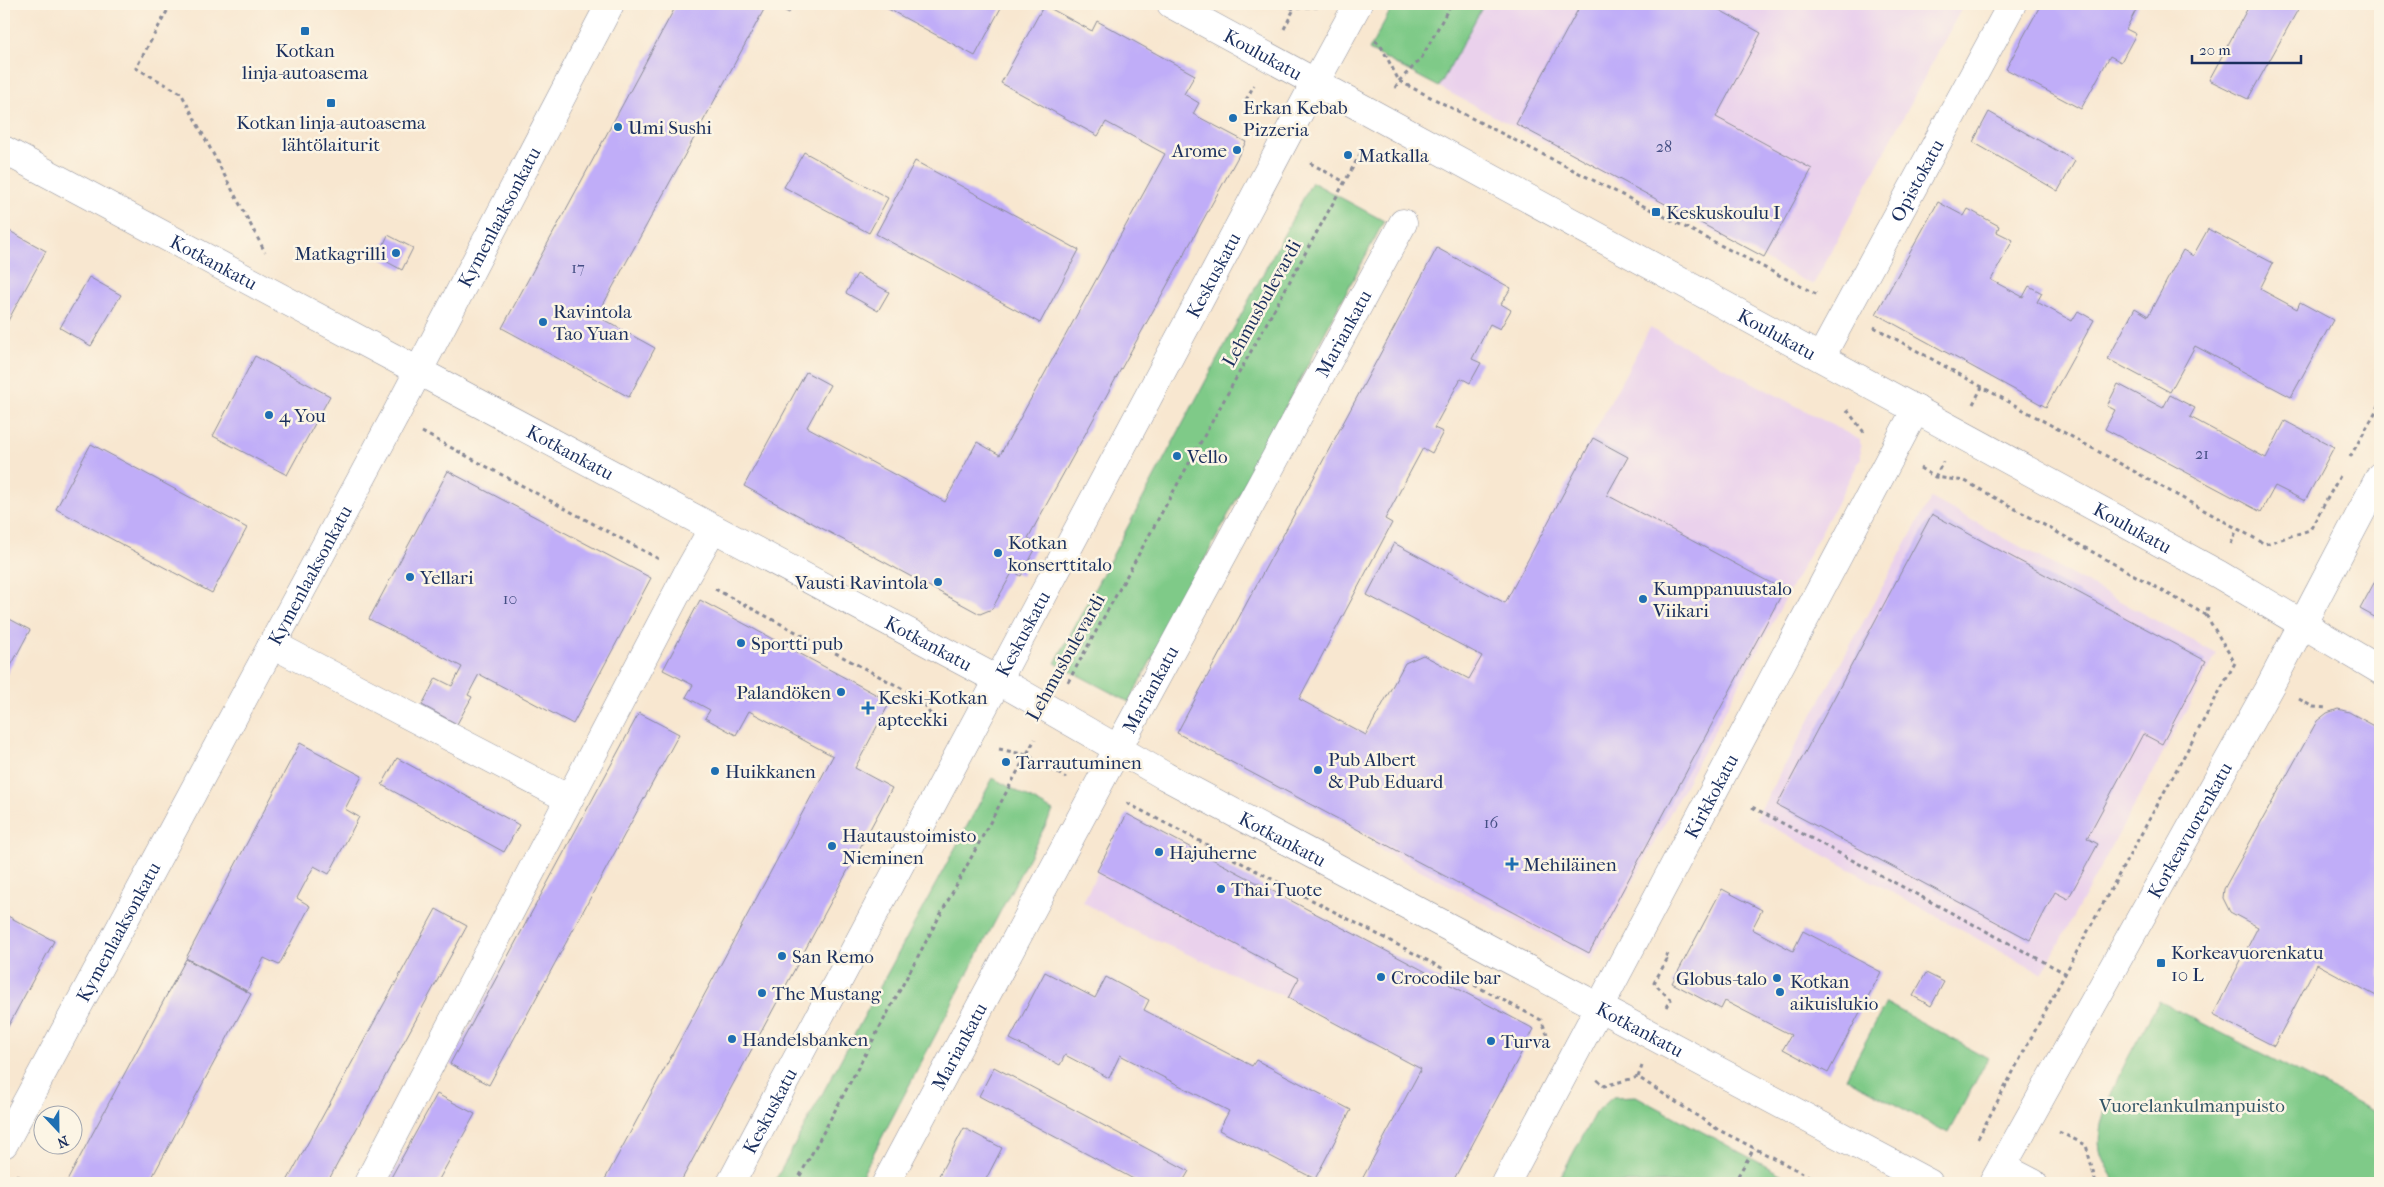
<svg xmlns="http://www.w3.org/2000/svg" width="2384" height="1187" font-family="'IM FELL French Canon',serif">
  <style>
    .built { fill: #ead1ec }
    .green { fill: #7fca88; stroke: #4d7c73 }
    .building { fill: #c0adf8 }
    .lines { fill: none; stroke-linecap: round; stroke-linejoin: round }
    .minor-casing { stroke: #8a8b97; stroke-width: 29 }
    .major-casing { stroke: #8a8b97; stroke-width: 29 }
    .path { stroke: #8a8b97; stroke-width: 3; stroke-dasharray: 4 4; stroke-linecap: butt }
    .minor { stroke: #fff; stroke-width: 28 }
    .major { stroke: #fff; stroke-width: 28 }
    .poi-dot { fill: #1f6fb2; stroke: #fcf5e5; stroke-width: 2 }
    .labels { text-anchor: middle; stroke-width: 5; stroke-linejoin: round; paint-order: stroke }
    .number-label { font-size: 16px; fill: #444e84 }
    .poi-label { font-size: 19px; fill: #1b2f5e; stroke: #fcf5e5; text-anchor: start }
    .street-label { font-size: 19px; fill: #1b2f5e; stroke: #fcf5e5 }
    .park-label { font-size: 19px; fill: #345668; stroke: #fcf5e5 }
  </style>
  <rect width="100%" height="100%" fill="#fcf5e5"/>
  <filter id="ink" filterUnits="userSpaceOnUse"><feTurbulence type="fractalNoise" baseFrequency=".02" numOctaves="2"/><feDisplacementMap in="SourceGraphic" scale="10" xChannelSelector="R" yChannelSelector="G"/><feConvolveMatrix kernelMatrix="1 2 1 2 8 2 1 2 1" color-interpolation-filters="sRGB"/></filter>
  <filter id="wash" filterUnits="userSpaceOnUse"><feTurbulence type="fractalNoise" baseFrequency=".0096" numOctaves="4" result="noise"/><feDisplacementMap in="SourceGraphic" scale="20" xChannelSelector="R" yChannelSelector="G"/><feGaussianBlur stdDeviation="1.12" result="paint"/><feColorMatrix in="noise" values="0 0 0 0 0 0 0 0 0 0 0 0 0 0 0 0 0 1.4 0 .05"/><feComposite in="paint" operator="in"/></filter>
  <g filter="url(#wash)">
    <rect width="100%" height="100%" fill="#f8e7d0"/>
    <g class="built">
      <path d="M 1484,4 L 1964,4 L 1813,285 L 1439,87 Z"/>
      <path d="M 1650,328 L 1860,440 L 1861,458 L 1591,960 L 1373,845 Z"/>
      <path d="M 1931,498 L 2217,654 L 2042,974 L 1756,818 Z"/>
      <path d="M 1127,814 L 1329,921 L 1288,998 L 1128,928 L 1083,902 Z"/>
    </g>
    <g class="green">
      <path d="M 1394,4 L 1484,4 L 1439,87 L 1369,50 Z"/>
      <path d="M 1312,182 L 1384,221 L 1129,702 L 1055,663 Z"/>
      <path d="M 993,778 L 1053,811 L 858,1183 L 774,1183 Z"/>
      <path d="M 2159,1001 L 2380,1114 L 2380,1183 L 2115,1182 C 2110,1172 2102,1161 2100,1150 C 2092,1112 2141,1036 2159,1001 Z"/>
      <path d="M 1886,1003 L 1988,1058 L 1948,1133 L 1846,1078 Z"/>
      <path d="M 1636,1096 L 1797,1183 L 1557,1183 L 1595,1113 L 1613,1097 Z"/>
    </g>
    <g id="blocks">
      <g class="building">
        <path d="M 677,4 L 767,4 L 597,316 L 655,348 L 629,397 L 502,328 Z"/>
        <path d="M 771,4 L 794,4 L 789,13 Z"/>
        <path d="M 879,4 L 1003,4 L 975,56 Z"/>
        <path d="M 1581,4 L 1719,4 L 1716,8 L 1761,33 L 1716,117 L 1812,169 L 1764,257 L 1516,124 Z"/>
        <path d="M 2041,4 L 2139,4 L 2126,29 L 2136,34 L 2121,62 L 2110,56 L 2081,109 L 2006,69 Z"/>
        <path d="M 2250,4 L 2301,4 L 2248,99 L 2209,80 Z"/>
        <path d="M 1044,5 L 1092,31 L 1097,21 L 1195,75 L 1184,94 L 1199,103 L 1193,114 L 1246,142 L 1028,538 L 1038,544 L 1021,576 L 1013,571 L 992,609 L 980,614 L 744,486 L 806,372 L 830,385 L 807,427 L 945,502 L 977,442 L 1000,455 L 1165,154 L 1106,122 L 1098,136 L 1001,83 Z"/>
        <path d="M 1989,112 L 2075,161 L 2058,191 L 1973,142 Z"/>
        <path d="M 804,152 L 888,198 L 869,233 L 784,187 Z"/>
        <path d="M 915,161 L 1079,250 L 1040,323 L 876,234 Z"/>
        <path d="M 1938,202 L 1964,216 L 1968,209 L 1999,226 L 1997,232 L 2013,240 L 1991,280 L 2023,297 L 2029,286 L 2042,293 L 2037,302 L 2072,321 L 2078,311 L 2094,320 L 2046,407 L 1876,314 Z"/>
        <path d="M 4,228 L 46,251 L 4,328 Z"/>
        <path d="M 2208,229 L 2273,263 L 2260,289 L 2297,309 L 2300,302 L 2333,320 L 2291,397 L 2195,346 L 2170,392 L 2108,359 L 2135,308 L 2148,316 L 2183,250 L 2193,256 Z"/>
        <path d="M 388,235 L 413,248 L 402,270 L 378,257 Z"/>
        <path d="M 1437,248 L 1511,288 L 1501,304 L 1511,310 L 1500,329 L 1490,324 L 1472,359 L 1481,363 L 1470,383 L 1461,378 L 1434,428 L 1443,432 L 1432,453 L 1423,448 L 1385,519 L 1392,523 L 1299,699 L 1366,735 L 1405,663 L 1423,655 L 1469,679 L 1482,656 L 1367,595 L 1394,543 L 1505,603 L 1593,438 L 1628,457 L 1607,495 L 1784,590 L 1589,953 L 1177,733 Z"/>
        <path d="M 857,274 L 889,292 L 878,311 L 846,293 Z"/>
        <path d="M 89,277 L 121,295 L 91,346 L 60,328 Z"/>
        <path d="M 255,356 L 330,396 L 287,475 L 213,436 Z"/>
        <path d="M 2118,384 L 2163,408 L 2170,395 L 2195,408 L 2190,417 L 2266,458 L 2285,421 L 2334,447 L 2305,501 L 2275,486 L 2261,512 L 2105,429 L 2115,410 L 2107,406 Z"/>
        <path d="M 91,444 L 247,528 L 212,593 L 56,509 Z"/>
        <path d="M 448,471 L 651,578 L 573,724 L 479,674 L 468,695 L 472,697 L 457,724 L 422,705 L 436,678 L 452,686 L 462,667 L 369,619 Z"/>
        <path d="M 1932,514 L 2206,661 L 2162,744 L 2143,734 L 2087,838 L 2098,844 L 2068,899 L 2055,892 L 2030,940 L 1777,805 Z"/>
        <path d="M 2380,572 L 2380,620 L 2360,609 Z"/>
        <path d="M 700,600 L 890,702 L 855,768 L 892,788 L 680,1183 L 603,1183 L 833,756 L 749,711 L 736,735 L 705,718 L 710,710 L 686,697 L 693,685 L 663,670 Z"/>
        <path d="M 4,616 L 30,630 L 4,679 Z"/>
        <path d="M 2338,709 L 2349,712 L 2380,729 L 2380,998 L 2317,964 L 2274,1046 L 2213,1015 L 2258,927 L 2230,912 L 2223,898 L 2224,889 L 2317,721 L 2327,713 Z"/>
        <path d="M 639,713 L 679,734 L 489,1085 L 450,1064 Z"/>
        <path d="M 300,743 L 362,776 L 345,809 L 359,817 L 329,874 L 314,866 L 297,898 L 310,906 L 279,965 L 264,958 L 247,991 L 186,958 Z"/>
        <path d="M 397,758 L 519,825 L 504,852 L 382,785 Z"/>
        <path d="M 1127,814 L 1534,1029 L 1452,1183 L 1360,1183 L 1421,1069 L 1288,998 L 1299,978 L 1097,871 Z"/>
        <path d="M 1722,889 L 1762,910 L 1752,929 L 1793,951 L 1803,931 L 1881,972 L 1828,1073 L 1783,1049 L 1791,1035 L 1725,1001 L 1721,1009 L 1672,983 Z"/>
        <path d="M 436,909 L 467,926 L 327,1183 L 286,1183 Z"/>
        <path d="M 4,914 L 54,941 L 4,1034 Z"/>
        <path d="M 186,959 L 251,994 L 149,1183 L 66,1183 Z"/>
        <path d="M 1045,972 L 1095,998 L 1106,977 L 1149,1000 L 1144,1010 L 1252,1066 L 1256,1060 L 1351,1110 L 1315,1179 L 1219,1130 L 1229,1111 L 1120,1055 L 1109,1078 L 1065,1055 L 1060,1065 L 1010,1039 Z"/>
        <path d="M 1926,973 L 1944,982 L 1931,1006 L 1913,996 Z"/>
        <path d="M 994,1067 L 1189,1171 L 1182,1183 L 1141,1183 L 979,1096 Z"/>
        <path d="M 437,1094 L 475,1114 L 437,1183 L 388,1183 Z"/>
        <path d="M 964,1128 L 1002,1148 L 984,1183 L 935,1183 Z"/>
      </g>
    </g>
  </g>
  <g filter="url(#ink)">
    <use href="#blocks" fill-opacity="0" stroke="#8a8b97" stroke-width="1"/>
    <g class="lines">
      <g class="minor-casing">
        <g id="minor">
          <path d="M 1316,81 L 1358,4"/>
          <path id="s1" d="M 4,150 L 998,680"/>
          <path id="s2" d="M 1821,357 L 2012,4"/>
          <path d="M 272,644 L 569,799"/>
          <path id="s3" d="M 4,1144 L 395,416 L 610,4"/>
          <path d="M 2002,1167 L 2033,1183"/>
          <path d="M 368,1183 L 687,574 L 713,528"/>
          <path id="s4" d="M 886,1183 L 1117,750 L 1403,223"/>
          <path id="s5" d="M 1993,1183 L 2271,684 L 2380,476"/>
        </g>
      </g>
      <g class="major-casing">
        <g id="major">
          <path id="s6" d="M 1171,4 L 2218,574 L 2380,670"/>
          <path id="s7" d="M 998,680 L 1165,776 L 1929,1183"/>
          <path id="s8" d="M 731,1183 L 1316,81"/>
          <path id="s9" d="M 1506,1183 L 1916,409"/>
        </g>
      </g>
      <g class="path">
        <path d="M 171,4 L 136,68 L 181,93 L 265,252"/>
        <path d="M 1283,4 L 1294,9 L 1304,7 L 1318,7"/>
        <path d="M 1284,29 L 1294,9"/>
        <path d="M 1375,41 L 1380,44 L 1399,81 L 1818,295"/>
        <path d="M 1395,88 L 1399,81 L 1421,59 L 1451,4"/>
        <path d="M 1246,100 L 1254,85"/>
        <path d="M 1310,163 L 1343,181"/>
        <path d="M 1874,327 L 2265,544 L 2310,530 L 2340,476"/>
        <path d="M 1973,404 L 1982,387"/>
        <path d="M 1847,410 L 1866,435"/>
        <path d="M 422,432 L 659,559"/>
        <path d="M 2350,457 L 2380,404"/>
        <path d="M 1920,468 L 1935,477 L 1965,481 L 2206,615 L 2208,607"/>
        <path d="M 1935,477 L 1943,462"/>
        <path d="M 2231,544 L 2237,529"/>
        <path d="M 715,589 L 922,699 L 937,727"/>
        <path d="M 1068,682 L 1364,147"/>
        <path d="M 2299,699 L 2313,707 L 2327,708"/>
        <path d="M 999,749 L 1027,755 L 1066,778"/>
        <path d="M 1127,803 L 1541,1020 L 1547,1034"/>
        <path d="M 1752,807 L 2065,973"/>
        <path d="M 1665,954 L 1669,956 L 1654,983 L 1671,1000 L 1667,1007"/>
        <path d="M 1638,1077 L 1642,1066"/>
        <path d="M 1597,1080 L 1604,1086 L 1638,1077 L 1717,1129 L 1822,1183"/>
        <path d="M 2059,1132 L 2086,1145 L 2096,1183"/>
        <path d="M 1978,1138 L 2082,942 L 2235,663 L 2206,615"/>
        <path d="M 16,1175 L 24,1179"/>
        <path d="M 796,1183 L 1035,739"/>
        <path d="M 1734,1183 L 1754,1148"/>
      </g>
      <use href="#minor" class="minor"/>
      <use href="#major" class="major"/>
    </g>
  </g>
  <g class="poi-dot">
    <rect x="300" y="26" width="10" height="10" rx="2.5"/>
    <rect x="326" y="98" width="10" height="10" rx="2.5"/>
    <circle cx="1233" cy="118" r="5"/>
    <circle cx="618" cy="127" r="5"/>
    <circle cx="1237" cy="150" r="5"/>
    <circle cx="1348" cy="155" r="5"/>
    <rect x="1651" y="207" width="10" height="10" rx="2.5"/>
    <circle cx="396" cy="253" r="5"/>
    <circle cx="543" cy="322" r="5"/>
    <circle cx="269" cy="415" r="5"/>
    <circle cx="1177" cy="456" r="5"/>
    <circle cx="998" cy="553" r="5"/>
    <circle cx="410" cy="577" r="5"/>
    <circle cx="938" cy="582" r="5"/>
    <circle cx="1643" cy="599" r="5"/>
    <circle cx="741" cy="643" r="5"/>
    <circle cx="841" cy="692" r="5"/>
    <path d="M865.5 700.5h5v5h5v5h-5v5h-5v-5h-5v-5h5z"/>
    <circle cx="1006" cy="762" r="5"/>
    <circle cx="1318" cy="770" r="5"/>
    <circle cx="715" cy="771" r="5"/>
    <circle cx="832" cy="846" r="5"/>
    <circle cx="1159" cy="852" r="5"/>
    <path d="M1509.5 856.5h5v5h5v5h-5v5h-5v-5h-5v-5h5z"/>
    <circle cx="1221" cy="889" r="5"/>
    <circle cx="782" cy="956" r="5"/>
    <rect x="2156" y="958" width="10" height="10" rx="2.5"/>
    <circle cx="1381" cy="977" r="5"/>
    <circle cx="1777" cy="978" r="5"/>
    <circle cx="1780" cy="992" r="5"/>
    <circle cx="762" cy="993" r="5"/>
    <circle cx="732" cy="1039" r="5"/>
    <circle cx="1491" cy="1041" r="5"/>
  </g>
  <g class="labels">
    <g class="number-label">
      <text x="1664" y="152">28</text>
      <text x="578" y="273">17</text>
      <text x="2202" y="459">21</text>
      <text x="510" y="604">10</text>
      <text x="1491" y="828">16</text>
    </g>
    <g class="poi-label">
      <text x="305" y="57" text-anchor="middle">Kotkan<tspan x="305" dy="22">linja-autoasema</tspan></text>
      <text x="1243" y="114">Erkan Kebab<tspan x="1243" dy="22">Pizzeria</tspan></text>
      <text x="331" y="129" text-anchor="middle">Kotkan linja-autoasema<tspan x="331" dy="22">lähtölaiturit</tspan></text>
      <text x="628" y="134">Umi Sushi</text>
      <text x="1227" y="157" text-anchor="end">Arome</text>
      <text x="1358" y="162">Matkalla</text>
      <text x="1666" y="219">Keskuskoulu I</text>
      <text x="386" y="260" text-anchor="end">Matkagrilli</text>
      <text x="553" y="318">Ravintola<tspan x="553" dy="22">Tao Yuan</tspan></text>
      <text x="279" y="422">4 You</text>
      <text x="1187" y="463">Vello</text>
      <text x="1008" y="549">Kotkan<tspan x="1008" dy="22">konserttitalo</tspan></text>
      <text x="420" y="584">Yellari</text>
      <text x="928" y="589" text-anchor="end">Vausti Ravintola</text>
      <text x="1653" y="595">Kumppanuustalo<tspan x="1653" dy="22">Viikari</tspan></text>
      <text x="751" y="650">Sportti pub</text>
      <text x="831" y="699" text-anchor="end">Palandöken</text>
      <text x="878" y="704">Keski-Kotkan<tspan x="878" dy="22">apteekki</tspan></text>
      <text x="1328" y="766">Pub Albert<tspan x="1328" dy="22">&amp; Pub Eduard</tspan></text>
      <text x="1016" y="769">Tarrautuminen</text>
      <text x="725" y="778">Huikkanen</text>
      <text x="842" y="842">Hautaustoimisto<tspan x="842" dy="22">Nieminen</tspan></text>
      <text x="1169" y="859">Hajuherne</text>
      <text x="1523" y="871">Mehiläinen</text>
      <text x="1231" y="896">Thai Tuote</text>
      <text x="2171" y="959">Korkeavuorenkatu<tspan x="2171" dy="22">10 L</tspan></text>
      <text x="792" y="963">San Remo</text>
      <text x="1391" y="984">Crocodile bar</text>
      <text x="1767" y="985" text-anchor="end">Globus-talo</text>
      <text x="1790" y="988">Kotkan<tspan x="1790" dy="22">aikuislukio</tspan></text>
      <text x="772" y="1000">The Mustang</text>
      <text x="742" y="1046">Handelsbanken</text>
      <text x="1501" y="1048">Turva</text>
    </g>
    <g class="street-label">
      <text dy="7" stroke="none"><textPath href="#s6" startOffset="105">Koulukatu</textPath></text>
      <text dy="7" stroke="none"><textPath href="#s2" startOffset="201">Opistokatu</textPath></text>
      <text dy="7" stroke="none"><textPath href="#s3" startOffset="1051">Kymenlaaksonkatu</textPath></text>
      <text dy="7" stroke="none"><textPath href="#s1" startOffset="238">Kotkankatu</textPath></text>
      <text dy="7" stroke="none"><textPath href="#s8" startOffset="1028">Keskuskatu</textPath></text>
      <text transform="translate(1261 303) rotate(-61)" y="7">Lehmusbulevardi</text>
      <text dy="7" stroke="none"><textPath href="#s4" startOffset="965">Mariankatu</textPath></text>
      <text dy="7" stroke="none"><textPath href="#s6" startOffset="690">Koulukatu</textPath></text>
      <text dy="7" stroke="none"><textPath href="#s1" startOffset="642">Kotkankatu</textPath></text>
      <text dy="7" stroke="none"><textPath href="#s6" startOffset="1095">Koulukatu</textPath></text>
      <text dy="7" stroke="none"><textPath href="#s3" startOffset="646">Kymenlaaksonkatu</textPath></text>
      <text dy="7" stroke="none"><textPath href="#s8" startOffset="622">Keskuskatu</textPath></text>
      <text dy="7" stroke="none"><textPath href="#s1" startOffset="1048">Kotkankatu</textPath></text>
      <text transform="translate(1065 657) rotate(-61)" y="7">Lehmusbulevardi</text>
      <text dy="7" stroke="none"><textPath href="#s4" startOffset="560">Mariankatu</textPath></text>
      <text dy="7" stroke="none"><textPath href="#s9" startOffset="438">Kirkkokatu</textPath></text>
      <text dy="7" stroke="none"><textPath href="#s5" startOffset="404">Korkeavuorenkatu</textPath></text>
      <text dy="7" stroke="none"><textPath href="#s7" startOffset="326">Kotkankatu</textPath></text>
      <text dy="7" stroke="none"><textPath href="#s3" startOffset="241">Kymenlaaksonkatu</textPath></text>
      <text dy="7" stroke="none"><textPath href="#s7" startOffset="731">Kotkankatu</textPath></text>
      <text dy="7" stroke="none"><textPath href="#s4" startOffset="155">Mariankatu</textPath></text>
      <text dy="7" stroke="none"><textPath href="#s8" startOffset="82">Keskuskatu</textPath></text>
    </g>
    <g class="park-label">
      <text x="2192" y="1112">Vuorelankulmanpuisto</text>
    </g>
  </g>
  <rect width="2384" height="1187" fill="none" stroke="#fcf5e5" stroke-width="20"/>
  <g transform="translate(58 1130) rotate(158)"><circle r="24" fill="#fcf5e5" stroke="#a2a6af"/>
  <path d="M0-4L9 19L0 12L-9 19Z" fill="#1f6fb2"/>
  <text y="-8" font-size="14" font-weight="bold" text-anchor="middle" fill="#1b2f5e">N</text>
  </g>
  <path d="M2192 55v8h109v-8" fill="none" stroke="#1b2f5e" stroke-width="2.5"/>
  <text x="2199" y="55" font-size="15" fill="#1b2f5e" stroke="#fcf5e5" stroke-width="4" paint-order="stroke">20 m</text>
</svg>
